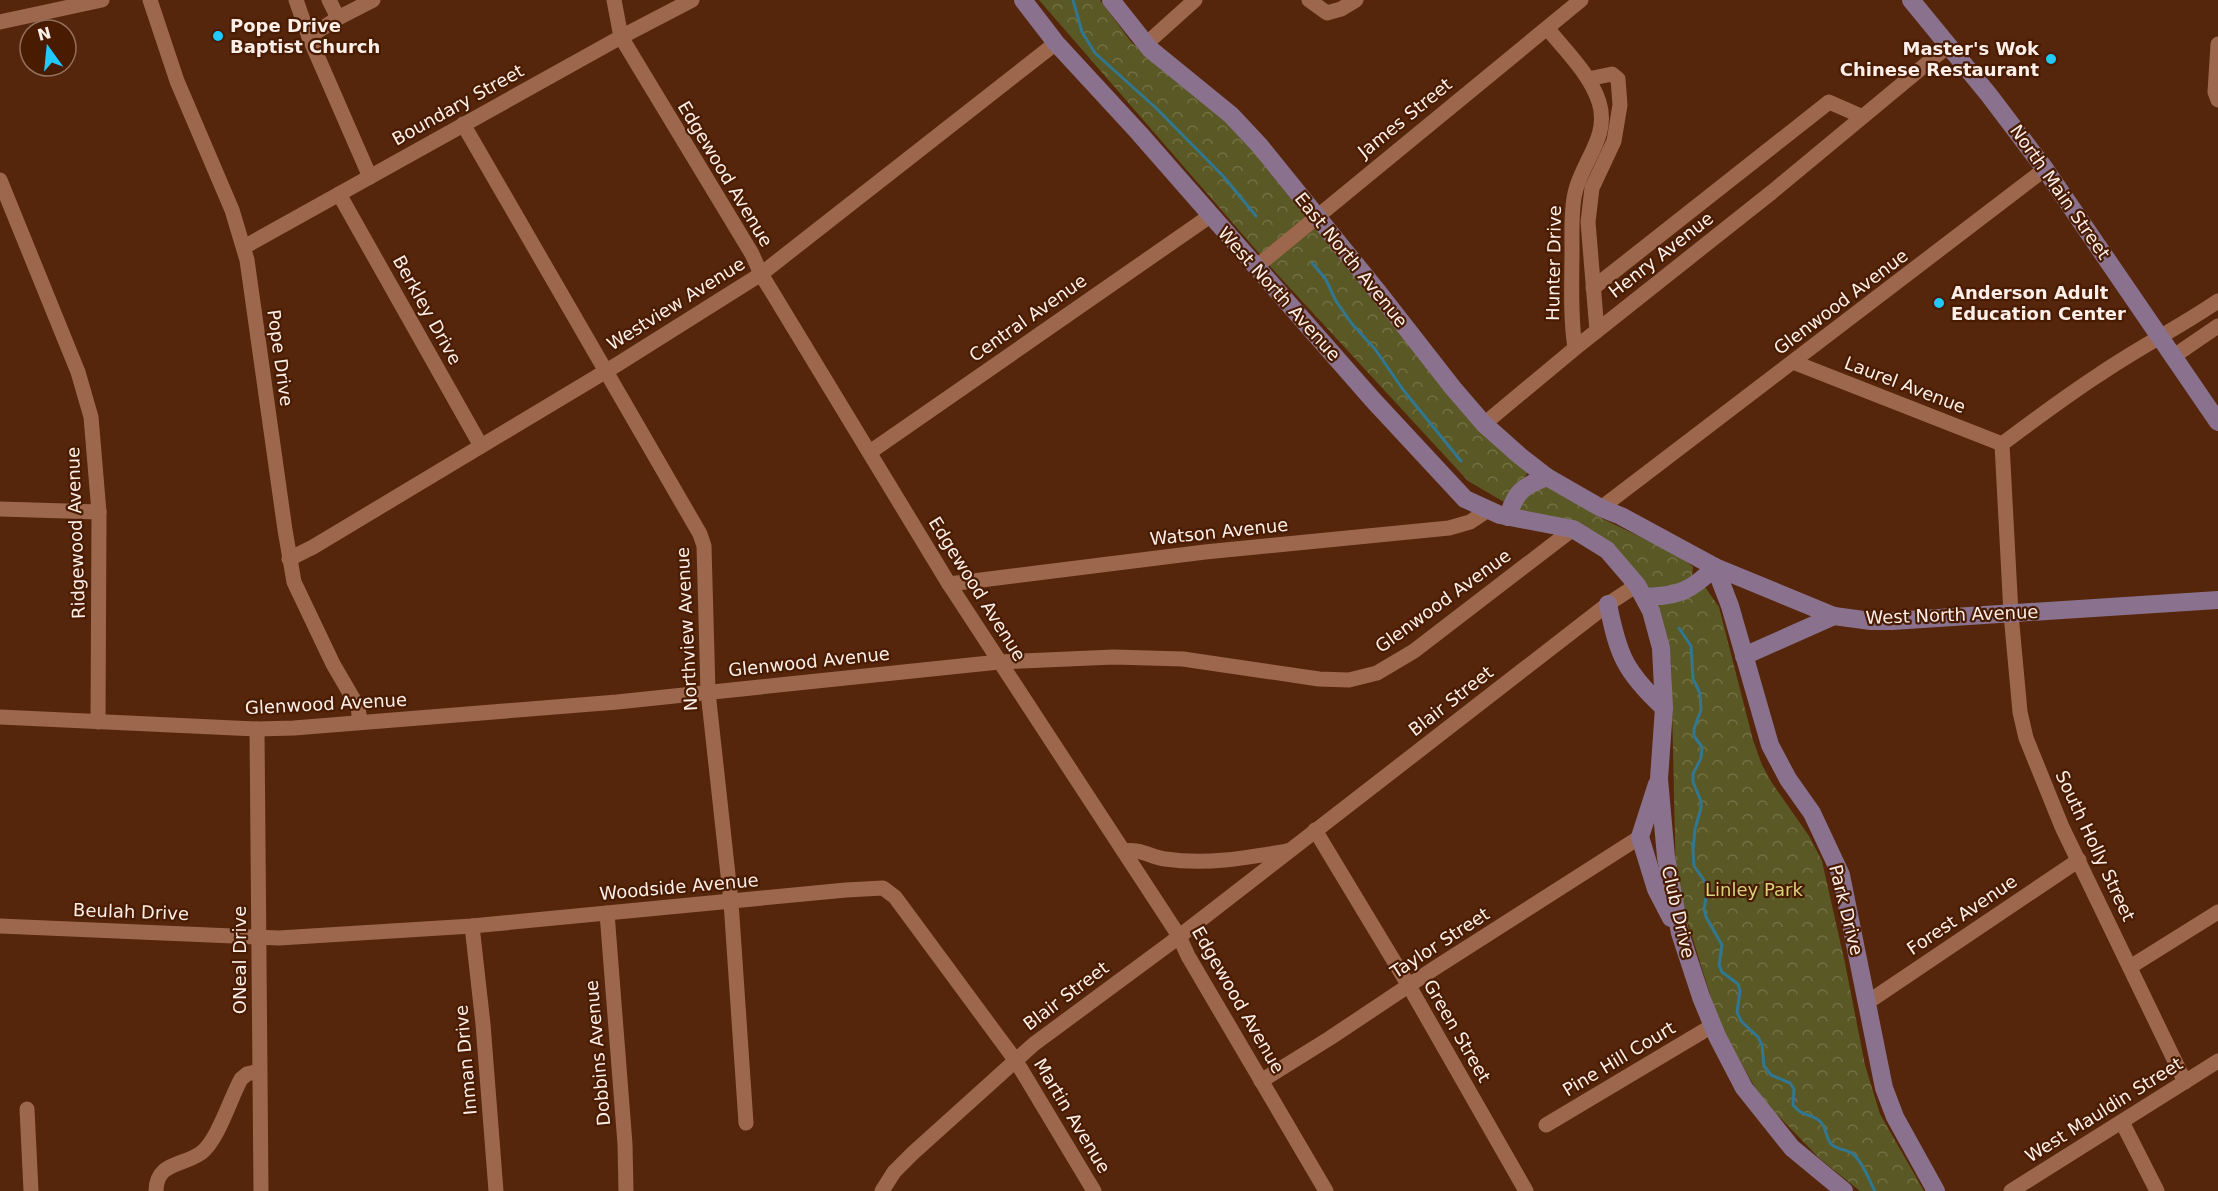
<svg xmlns="http://www.w3.org/2000/svg" width="2218" height="1191" font-family="'DejaVu Sans',sans-serif">
  <style>
    .forest { fill: url(#forest-crowns) }
    .lines { fill: none; stroke-linecap: round; stroke-linejoin: round }
    .stream { stroke: #317791; stroke-width: 3 }
    .minor { stroke: #9d674d; stroke-width: 15 }
    .major { stroke: #8a728e; stroke-width: 18 }
    .poi-dot { fill: #22c9fe; stroke: #491b01; stroke-width: 2 }
    .labels { text-anchor: middle; stroke-width: 4.5; stroke-linejoin: round; paint-order: stroke }
    .poi-label { font-size: 18px; font-weight: bold; fill: #fcefe9; stroke: #491b01; text-anchor: start }
    .street-label { font-size: 18px; fill: #fcefe9; stroke: #491b01 }
    .park-label { font-size: 18px; fill: #d8d57d; stroke: #491b01 }
  </style>
  <defs>
    <pattern id="forest-crowns" width="20" height="18" patternUnits="userSpaceOnUse" patternTransform="scale(1.5)"><rect width="20" height="18" fill="#5a5824"/><path d="M2 6a3 3 0 1 1 6 0M12 15a3 3 0 1 1 6 0" fill="none" stroke="#737044"/></pattern>
  </defs>
  <rect width="100%" height="100%" fill="#55260b"/>
  <g class="forest">
    <path d="M 1039,0 L 1100,0 L 1132,43 L 1229,121 L 1530,470 L 1504,502 L 1468,481 L 1277,274 Z"/>
    <path d="M 1546,484 L 1597,516 L 1680,556 L 1693,567 L 1692,579 L 1662,590 L 1648,588 L 1608,542 L 1517,511 L 1521,499 Z"/>
    <path d="M 1705,587 L 1719,607 L 1753,740 L 1762,765 L 1772,783 L 1809,836 L 1822,861 L 1845,963 L 1865,1065 L 1880,1114 L 1924,1191 L 1860,1191 L 1819,1158 L 1761,1098 L 1719,1024 L 1676,884 L 1671,661 L 1657,602 Z"/>
  </g>
  <g class="lines">
    <g class="stream">
      <path d="M 1073,0 L 1082,32 L 1095,53 L 1156,108 L 1224,177 L 1256,216"/>
      <path d="M 1312,263 L 1325,278 L 1336,301 L 1352,324 L 1375,349 L 1404,391 L 1461,461"/>
      <path d="M 1679,628 L 1691,646 L 1693,679 L 1700,693 L 1701,710 L 1694,729 L 1694,736 L 1702,747 L 1701,758 L 1693,774 L 1693,782 L 1701,801 L 1701,808 L 1695,829 L 1693,850 L 1694,866 L 1706,883 L 1707,892 L 1704,909 L 1706,917 L 1722,945 L 1719,965 L 1722,972 L 1738,984 L 1740,991 L 1737,1012 L 1741,1021 L 1758,1037 L 1762,1045 L 1764,1066 L 1771,1075 L 1790,1083 L 1794,1089 L 1793,1105 C 1802,1116 1807,1113 1817,1119 C 1827,1125 1825,1137 1831,1144 C 1837,1150 1846,1149 1853,1154 C 1863,1162 1869,1180 1875,1191"/>
    </g>
    <g class="minor">
      <path d="M 150,0 L 177,81 L 232,210 L 247,260 L 285,530 L 294,582 L 333,664 L 358,707 L 360,722"/>
      <path d="M 296,0 L 309,37 L 370,177"/>
      <path d="M 329,0 L 338,18"/>
      <path d="M 614,0 L 621,37 L 752,254 L 761,274 L 949,584 L 1179,936 L 1188,956 L 1326,1191"/>
      <path d="M 1309,0 L 1327,13 L 1341,9 L 1356,0"/>
      <path d="M 0,22 L 102,0"/>
      <path d="M 1547,28 C 1565,50 1590,74 1599,102 C 1610,137 1582,161 1575,193 C 1571,210 1572,230 1572,248 C 1572,281 1570,315 1575,348"/>
      <path d="M 309,37 L 338,18 L 373,0"/>
      <path d="M 1146,44 L 1195,0"/>
      <path d="M 2218,44 L 2215,92 L 2218,100"/>
      <path d="M 1588,79 L 1612,74 L 1618,79 L 1620,105 L 1614,141 L 1592,188 L 1588,222 L 1597,331"/>
      <path d="M 463,124 L 700,534 L 704,546 L 708,692 L 731,902 L 746,1123"/>
      <path d="M 0,180 L 78,372 L 91,417 L 99,512 L 98,722"/>
      <path d="M 339,194 L 481,446"/>
      <path d="M 244,247 L 621,37 L 692,0"/>
      <path d="M 1256,267 L 1581,0"/>
      <path d="M 1593,288 L 1829,102 L 1861,116"/>
      <path d="M 2174,356 L 2218,326"/>
      <path d="M 1793,362 L 2002,444"/>
      <path d="M 1484,424 L 1579,345 L 1772,192 L 1948,46"/>
      <path d="M 870,452 L 1210,216"/>
      <path d="M 1601,508 L 2045,169"/>
      <path d="M 0,509 L 99,512"/>
      <path d="M 289,559 L 313,547 L 618,364 L 761,274 L 1056,43"/>
      <path d="M 949,584 L 1205,552 L 1449,528 L 1470,522 L 1488,510"/>
      <path d="M 0,717 L 257,729 L 294,728 L 617,702 L 999,662 L 1114,657 L 1183,659 L 1319,679 L 1349,680 L 1377,673 L 1414,651 L 1573,529"/>
      <path d="M 257,729 L 261,1191"/>
      <path d="M 1315,830 L 1409,986 L 1526,1191"/>
      <path d="M 1124,851 C 1139,848 1151,857 1165,859 C 1207,865 1246,858 1287,851"/>
      <path d="M 607,913 L 625,1144 L 626,1191"/>
      <path d="M 0,926 L 279,938 L 472,926 L 846,890 L 883,888 L 895,897 L 1016,1061 L 1094,1191"/>
      <path d="M 472,926 L 483,1024 L 496,1191"/>
      <path d="M 2130,967 L 2218,912"/>
      <path d="M 1865,1000 L 1874,998 L 2079,860"/>
      <path d="M 1261,1081 L 1330,1038 L 1435,968 L 1640,837"/>
      <path d="M 2185,1082 L 2062,827 L 2026,738 L 2020,712 L 2011,614 L 2002,444 C 2034,420 2066,396 2100,374 C 2138,348 2180,327 2218,301"/>
      <path d="M 27,1109 L 31,1191"/>
      <path d="M 2122,1122 L 2157,1191"/>
      <path d="M 1546,1125 L 1712,1026"/>
      <path d="M 156,1191 C 156,1162 183,1166 201,1153 C 218,1140 230,1099 241,1079 L 247,1074 L 259,1071"/>
      <path d="M 882,1191 L 894,1172 L 913,1153 L 1034,1044 L 1172,942 L 1608,604 L 1637,585"/>
      <path d="M 2011,1191 L 2218,1061"/>
    </g>
    <g class="major">
      <path d="M 1023,0 L 1056,43 L 1139,133 L 1373,400 L 1465,499 L 1500,515 L 1573,529 L 1607,550 L 1637,585 L 1651,611 L 1661,648 L 1664,708 L 1659,779 L 1666,857 L 1680,933 L 1701,997 L 1717,1036 L 1744,1088 L 1792,1148 L 1844,1191"/>
      <path d="M 1111,0 L 1150,49 L 1231,115 L 1260,146 L 1378,292 L 1453,388 L 1484,424 L 1520,456 L 1547,477 L 1601,508 L 1621,516 L 1715,567 L 1834,616 L 1871,621 L 1892,621 L 2218,600"/>
      <path d="M 1911,0 L 1989,95 L 2045,169 L 2218,422"/>
      <path d="M 1508,517 C 1515,492 1523,486 1547,477"/>
      <path d="M 1715,567 L 1730,606 L 1770,745 L 1788,779 L 1812,813 L 1841,875 L 1884,1088 L 1895,1117 L 1936,1191"/>
      <path d="M 1644,597 C 1679,596 1691,591 1715,567"/>
      <path d="M 1608,604 C 1618,655 1625,672 1664,708"/>
      <path d="M 1744,656 L 1834,616"/>
      <path d="M 1657,784 L 1640,837 L 1656,889 L 1671,918"/>
    </g>
  </g>
  <g class="poi-dot">
    <circle cx="218" cy="36" r="6"/>
    <circle cx="2051" cy="59" r="6"/>
    <circle cx="1939" cy="303" r="6"/>
  </g>
  <g class="labels">
    <g class="poi-label">
      <text x="230" y="32">Pope Drive<tspan x="230" dy="21">Baptist Church</tspan></text>
      <text x="2039" y="55" text-anchor="end">Master's Wok<tspan x="2039" dy="21">Chinese Restaurant</tspan></text>
      <text x="1951" y="299">Anderson Adult<tspan x="1951" dy="21">Education Center</tspan></text>
    </g>
    <g class="street-label">
      <text transform="translate(458 105) rotate(-29)" y="6">Boundary Street</text>
      <text transform="translate(1405 118) rotate(-39)" y="6">James Street</text>
      <text transform="translate(725 174) rotate(59)" y="6">Edgewood Avenue</text>
      <text transform="translate(2060 192) rotate(55)" y="6">North Main Street</text>
      <text transform="translate(1661 255) rotate(-38)" y="6">Henry Avenue</text>
      <text transform="translate(1351 260) rotate(51)" y="6">East North Avenue</text>
      <text transform="translate(1554 263) rotate(-89)" y="6">Hunter Drive</text>
      <text transform="translate(1279 294) rotate(48)" y="6">West North Avenue</text>
      <text transform="translate(1841 302) rotate(-37)" y="6">Glenwood Avenue</text>
      <text transform="translate(676 304) rotate(-32)" y="6">Westview Avenue</text>
      <text transform="translate(427 310) rotate(61)" y="6">Berkley Drive</text>
      <text transform="translate(1028 318) rotate(-35)" y="6">Central Avenue</text>
      <text transform="translate(280 358) rotate(82)" y="6">Pope Drive</text>
      <text transform="translate(1905 385) rotate(21)" y="6">Laurel Avenue</text>
      <text transform="translate(1219 532) rotate(-6)" y="6">Watson Avenue</text>
      <text transform="translate(76 533) rotate(-92)" y="6">Ridgewood Avenue</text>
      <text transform="translate(977 589) rotate(58)" y="6">Edgewood Avenue</text>
      <text transform="translate(1443 601) rotate(-36)" y="6">Glenwood Avenue</text>
      <text transform="translate(1952 615) rotate(-2)" y="6">West North Avenue</text>
      <text transform="translate(687 629) rotate(-93)" y="6">Northview Avenue</text>
      <text transform="translate(809 662) rotate(-6)" y="6">Glenwood Avenue</text>
      <text transform="translate(1451 701) rotate(-38)" y="6">Blair Street</text>
      <text transform="translate(326 704) rotate(-3)" y="6">Glenwood Avenue</text>
      <text transform="translate(2095 846) rotate(65)" y="6">South Holly Street</text>
      <text transform="translate(679 887) rotate(-5)" y="6">Woodside Avenue</text>
      <text transform="translate(1846 910) rotate(76)" y="6">Park Drive</text>
      <text transform="translate(131 912) rotate(2)" y="6">Beulah Drive</text>
      <text transform="translate(1678 912) rotate(77)" y="6">Club Drive</text>
      <text transform="translate(1962 915) rotate(-34)" y="6">Forest Avenue</text>
      <text transform="translate(1440 943) rotate(-33)" y="6">Taylor Street</text>
      <text transform="translate(240 960) rotate(-90)" y="6">ONeal Drive</text>
      <text transform="translate(1066 996) rotate(-37)" y="6">Blair Street</text>
      <text transform="translate(1238 1000) rotate(60)" y="6">Edgewood Avenue</text>
      <text transform="translate(1457 1031) rotate(60)" y="6">Green Street</text>
      <text transform="translate(598 1053) rotate(-95)" y="6">Dobbins Avenue</text>
      <text transform="translate(1619 1059) rotate(-31)" y="6">Pine Hill Court</text>
      <text transform="translate(466 1060) rotate(-95)" y="6">Inman Drive</text>
      <text transform="translate(2104 1110) rotate(-32)" y="6">West Mauldin Street</text>
      <text transform="translate(1072 1116) rotate(59)" y="6">Martin Avenue</text>
    </g>
    <g class="park-label">
      <text x="1754" y="896">Linley Park</text>
    </g>
  </g>
  <g transform="translate(48 48) rotate(345)"><circle r="28" fill="#491b01" stroke="#91705e" stroke-width="1.5"/>
  <path d="M0-4.5L10 22L0 15L-10 22Z" fill="#22c9fe"/>
  <text y="-9" font-size="16" font-weight="bold" text-anchor="middle" fill="#fcefe9">N</text>
  </g>
</svg>
